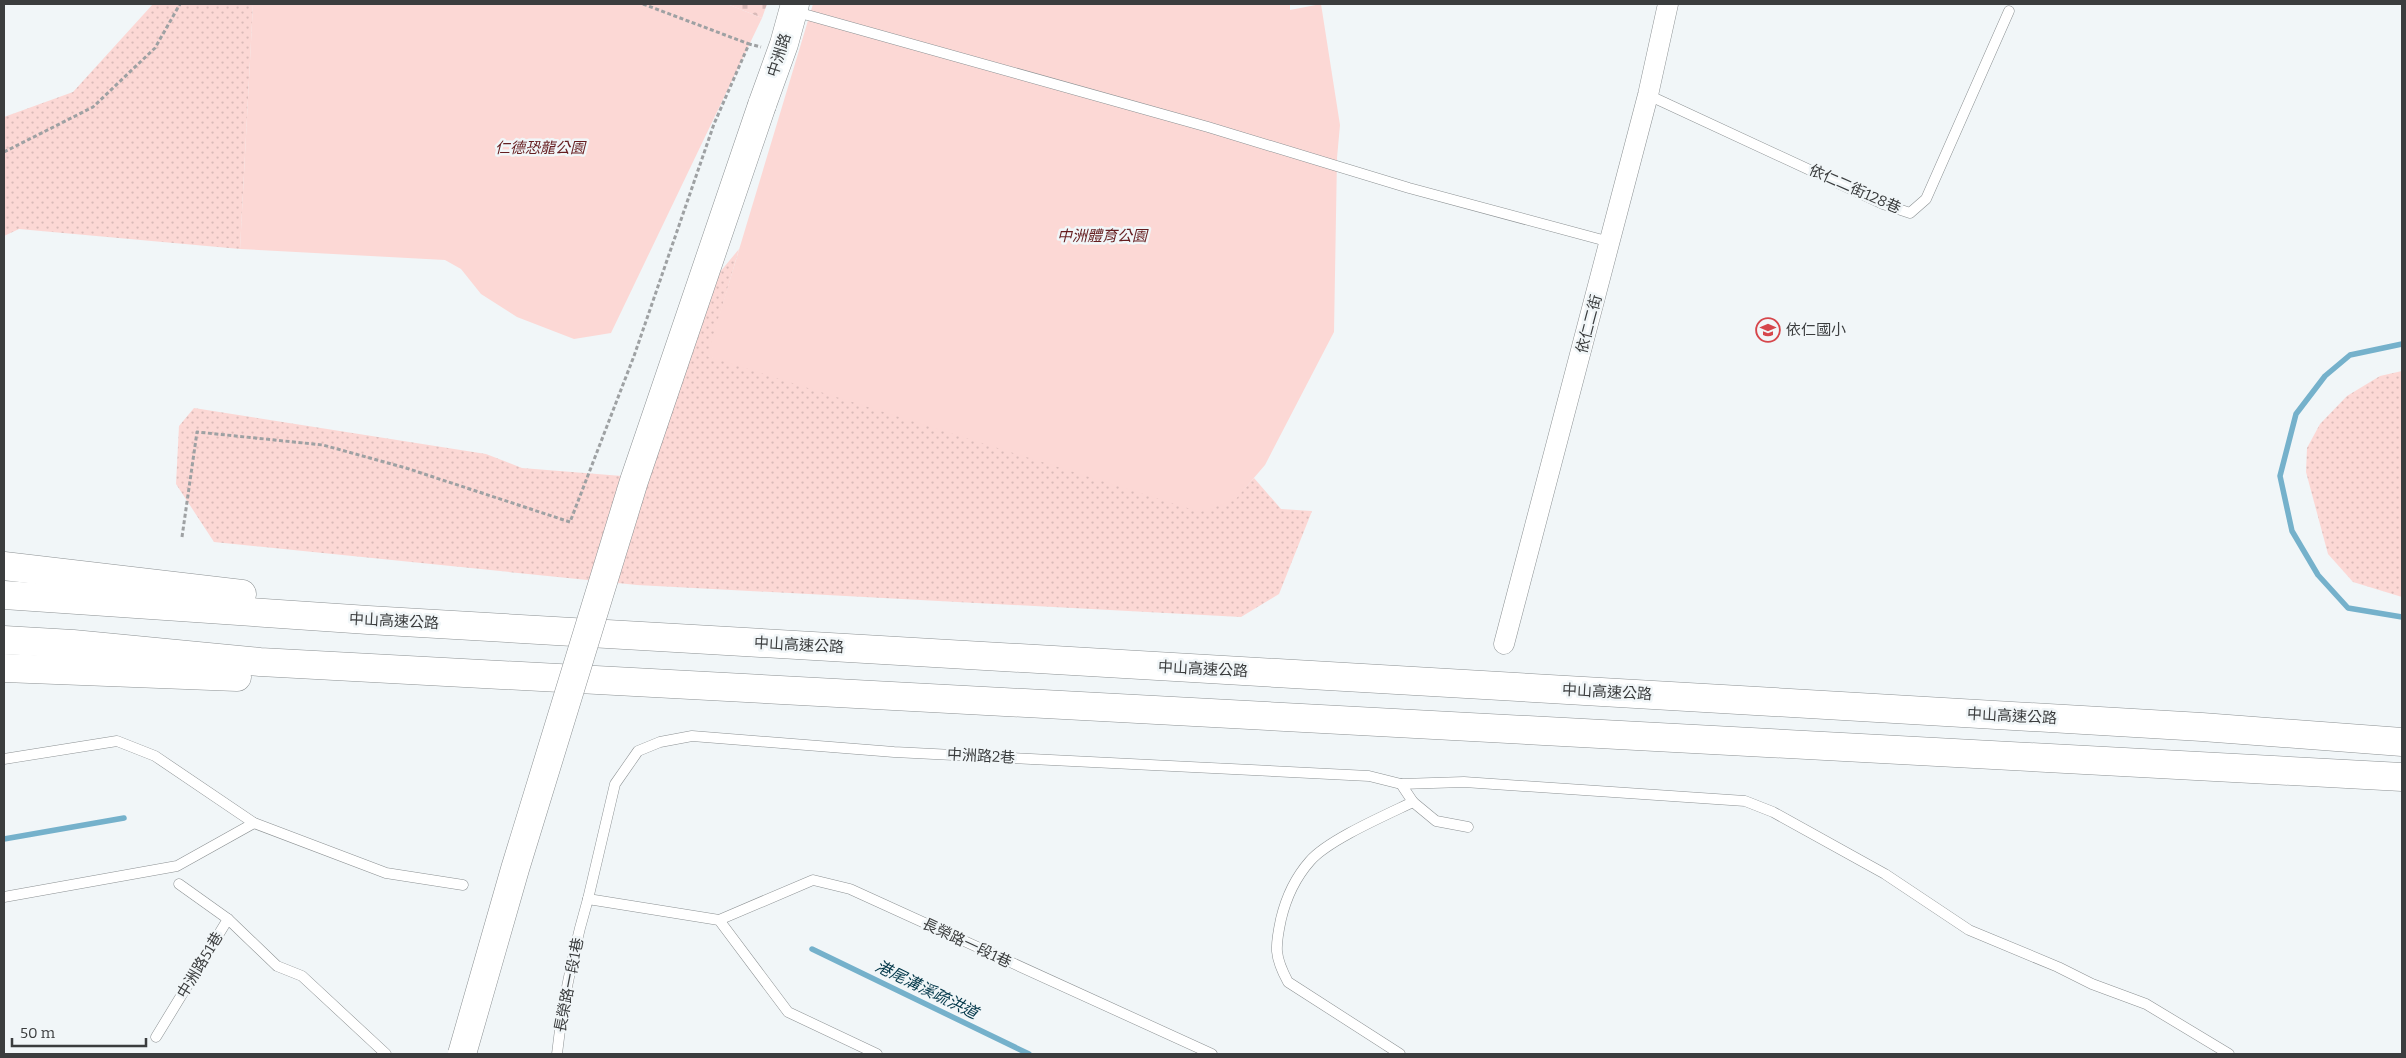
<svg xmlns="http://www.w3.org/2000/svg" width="2406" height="1058" font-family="Bitter,'Noto Sans TC',serif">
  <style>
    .grass { fill: url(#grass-dots) }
    .cemetery { fill: url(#cemetery-stones) }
    .park { fill: #fcd8d5 }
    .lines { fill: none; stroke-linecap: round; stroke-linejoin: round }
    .stream { stroke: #75b1cb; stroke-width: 5.5 }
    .lane-casing { stroke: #8c9193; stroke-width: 11 }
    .street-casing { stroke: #8c9193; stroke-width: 21 }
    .secondary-casing { stroke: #8c9193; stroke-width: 29 }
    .highway-casing { stroke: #8c9193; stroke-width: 29 }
    .path { stroke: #9ea1a3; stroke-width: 3; stroke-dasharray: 4 2.5; stroke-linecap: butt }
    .lane { stroke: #fff; stroke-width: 10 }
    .street { stroke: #fff; stroke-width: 20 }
    .secondary { stroke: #fff; stroke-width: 28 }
    .highway { stroke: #fff; stroke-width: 28 }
    .secondary-bridge-casing { stroke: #8c9193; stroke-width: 29; stroke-linecap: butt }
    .secondary-bridge { stroke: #fff; stroke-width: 28 }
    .labels { text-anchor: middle; stroke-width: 5; stroke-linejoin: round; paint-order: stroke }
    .street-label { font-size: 15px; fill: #3b3d3e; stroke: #f1f6f8 }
    .park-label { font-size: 15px; font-style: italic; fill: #651e20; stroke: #f1f6f8 }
    .poi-label { font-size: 15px; fill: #3b3d3e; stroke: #f1f6f8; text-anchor: start }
    .water-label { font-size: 16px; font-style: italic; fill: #003648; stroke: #f1f6f8 }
  </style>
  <defs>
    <pattern id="grass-dots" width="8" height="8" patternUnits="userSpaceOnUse" patternTransform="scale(1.25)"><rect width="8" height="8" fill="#fcd8d5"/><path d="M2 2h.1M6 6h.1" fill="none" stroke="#d9bab8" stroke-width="1.8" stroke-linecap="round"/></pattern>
    <pattern id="cemetery-stones" width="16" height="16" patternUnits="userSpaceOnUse" patternTransform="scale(1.25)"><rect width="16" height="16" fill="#fcd8d5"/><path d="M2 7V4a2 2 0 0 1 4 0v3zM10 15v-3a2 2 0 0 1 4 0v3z" fill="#d9bab8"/></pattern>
  </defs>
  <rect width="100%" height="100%" fill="#f1f6f8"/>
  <g class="grass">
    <path d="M 153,4 L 253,4 L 240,249 L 19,229 L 4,236 L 4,117 L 73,92 Z"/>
    <path d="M 739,249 L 708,356 L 1234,500 L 1254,478 L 1281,509 L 1312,511 L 1279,594 L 1241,617 L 637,585 L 214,542 L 176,484 L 179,426 L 194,408 L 486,454 L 522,468 L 647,478 L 701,295 Z"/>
    <path d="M 2402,371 L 2402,597 L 2353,582 L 2328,554 L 2306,472 L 2307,448 L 2320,424 L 2347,396 L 2380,376 Z"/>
  </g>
  <path class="cemetery" d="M 727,4 L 767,4 L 762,18 Z"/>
  <g class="park">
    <path d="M 253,4 L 727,4 L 762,18 L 611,333 L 574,339 L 517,317 L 481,294 L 461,269 L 445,260 L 240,249 Z"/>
    <path d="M 813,4 L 1290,4 L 1290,10 L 1321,4 L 1340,125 L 1337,158 L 1334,332 L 1265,465 L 1235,500 L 1200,512 L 707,356 Z"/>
  </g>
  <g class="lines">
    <g class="stream">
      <path d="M 2402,344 L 2350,355 L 2325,376 L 2296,414 L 2280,476 L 2292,531 L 2318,575 L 2348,608 L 2402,617"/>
      <path d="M 4,839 L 124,818"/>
      <path d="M 812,949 L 1029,1054"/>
    </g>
    <g class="lane-casing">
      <g id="lane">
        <path d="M 793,11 L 1208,127 L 1409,188 L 1610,242"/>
        <path d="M 1648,95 L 1883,204 L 1910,213 L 1926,199 L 2009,11"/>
        <path d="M 4,759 L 117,741 L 155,756 L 254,823 L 386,873 L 463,885"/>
        <path d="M 1401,784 L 1464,782 L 1745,801 L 1773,812 L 1885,874 L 1969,930 L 2058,967 L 2092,984 L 2146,1004 L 2229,1054"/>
        <path d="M 179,884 L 228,919"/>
        <path d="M 4,897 L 177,866 L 254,823"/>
        <path d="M 588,899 L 615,784 L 638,751 L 660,742 L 692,736 L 894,752 L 1369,776 L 1401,784 L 1413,802 L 1436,821 L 1468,827"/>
        <path d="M 719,920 L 813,880 L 850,889 L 1212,1054"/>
        <path d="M 156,1037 L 228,919 L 277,966 L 302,976 L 386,1054"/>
        <path d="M 557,1054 C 563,1001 573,950 588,899 L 719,920 L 788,1012 L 877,1054"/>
        <path d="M 1400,1054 L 1288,982 C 1274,956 1275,947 1281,919 C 1286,898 1295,878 1310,861 C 1328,840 1386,815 1413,802"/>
      </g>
    </g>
    <g class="street-casing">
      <path id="street" d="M 1504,644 L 1648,95 L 1668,4"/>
    </g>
    <g class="secondary-casing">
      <path id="secondary" d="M 762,105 L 784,44 L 795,4"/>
    </g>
    <g class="highway-casing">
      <g id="highway">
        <path d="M 4,566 L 242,594"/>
        <path d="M 4,595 L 368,620 L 2202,727 L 2402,742"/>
        <path d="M 4,640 L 73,644 L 260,662 L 2402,777"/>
        <path d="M 4,668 L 237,677"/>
      </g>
    </g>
    <g class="path">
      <path d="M 643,4 L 749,44"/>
      <path d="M 4,152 L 93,107 L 155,48 L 180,4"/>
      <path d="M 182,537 L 197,432 L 323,445 L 406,468 L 570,522 L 634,356 L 714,124 L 749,44 L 761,47"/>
    </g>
    <use href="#lane" class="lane"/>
    <use href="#street" class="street"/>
    <use href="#secondary" class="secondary"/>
    <use href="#highway" class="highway"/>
    <g class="secondary-bridge-casing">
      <path id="secondary-bridge" d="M 462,1054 L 515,869 L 634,481 L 762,105"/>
    </g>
    <use href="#secondary-bridge" class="secondary-bridge"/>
  </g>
  <defs>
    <g id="school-ring" transform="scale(1.25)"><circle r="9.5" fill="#f1f6f8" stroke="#d6464b" stroke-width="1.5"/><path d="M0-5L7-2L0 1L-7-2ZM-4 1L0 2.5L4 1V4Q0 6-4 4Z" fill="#d6464b"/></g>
  </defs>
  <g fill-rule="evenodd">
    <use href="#school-ring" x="1768" y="330"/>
  </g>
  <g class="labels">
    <g class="street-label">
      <text transform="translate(779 55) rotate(-72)" y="5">中洲路</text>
      <text transform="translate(1855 189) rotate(24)" y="5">依仁二街128巷</text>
      <text transform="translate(1589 324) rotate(-75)" y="5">依仁二街</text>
      <text transform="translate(394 621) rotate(3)" y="5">中山高速公路</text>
      <text transform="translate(799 645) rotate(3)" y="5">中山高速公路</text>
      <text transform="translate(1203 669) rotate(3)" y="5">中山高速公路</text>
      <text transform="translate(1607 692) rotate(3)" y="5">中山高速公路</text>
      <text transform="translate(2012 716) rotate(3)" y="5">中山高速公路</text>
      <text transform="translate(981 756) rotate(3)" y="5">中洲路2巷</text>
      <text transform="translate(967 943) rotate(25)" y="5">長榮路一段1巷</text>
      <text transform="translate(200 965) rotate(-59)" y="5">中洲路51巷</text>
      <text transform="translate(569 985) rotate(-79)" y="5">長榮路一段1巷</text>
    </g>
    <g class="park-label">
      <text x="540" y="153">仁德恐龍公園</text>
      <text x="1102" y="241">中洲體育公園</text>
    </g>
    <g class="poi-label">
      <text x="1786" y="335">依仁國小</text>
    </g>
    <g class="water-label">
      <text transform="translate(927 989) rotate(26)" y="6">港尾溝溪疏洪道</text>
    </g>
  </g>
  <rect width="2406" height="1058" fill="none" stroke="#3b3d3e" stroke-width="10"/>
  <path d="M12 1038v8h134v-8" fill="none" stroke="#3b3d3e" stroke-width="2.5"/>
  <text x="20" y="1038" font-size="15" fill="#3b3d3e" stroke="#f1f6f8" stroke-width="4" paint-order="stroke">50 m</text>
</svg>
